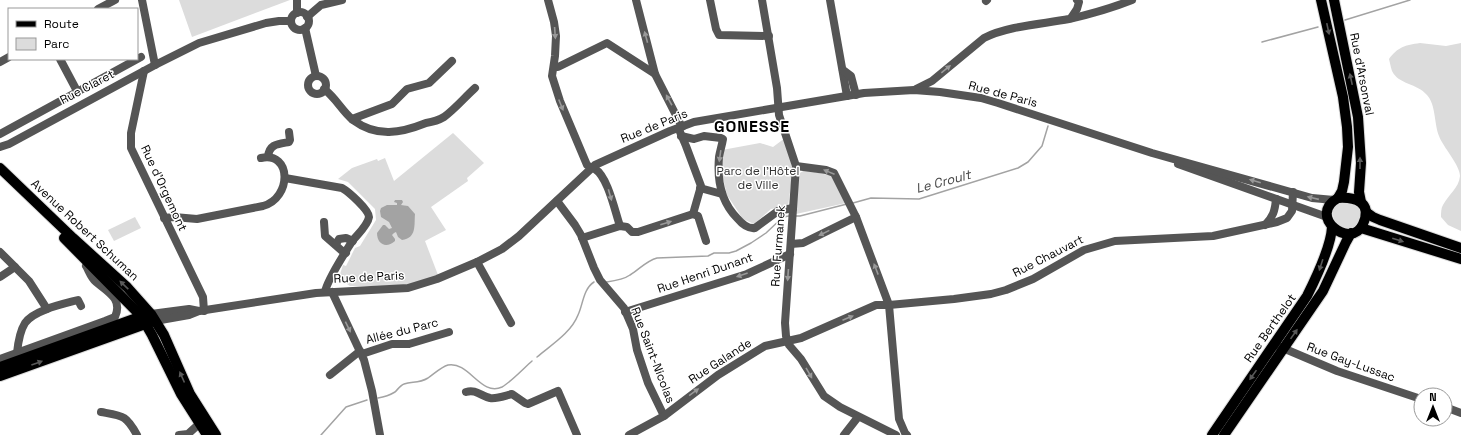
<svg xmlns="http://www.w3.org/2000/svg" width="1461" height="435" font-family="'Space Grotesk',sans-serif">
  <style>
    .green { fill: #dcdcdc }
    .water { fill: #a3a3a3 }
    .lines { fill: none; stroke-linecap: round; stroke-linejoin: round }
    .stream { stroke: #a3a3a3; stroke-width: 1.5 }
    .major-casing { stroke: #dbdbdb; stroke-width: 12 }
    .minor { stroke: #555; stroke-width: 8 }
    .major { stroke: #000; stroke-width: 10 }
    .oneway { fill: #595959 }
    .oneway2 { fill: #999 }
    .labels { text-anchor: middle; stroke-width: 3; stroke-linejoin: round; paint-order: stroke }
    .street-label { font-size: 12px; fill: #000; stroke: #fff }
    .park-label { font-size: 12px; fill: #333; stroke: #fff }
    .water-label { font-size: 13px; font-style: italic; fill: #444; stroke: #fff }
    .district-label { font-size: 16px; font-weight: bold; letter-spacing: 1px; fill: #000; stroke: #fff }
  </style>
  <rect width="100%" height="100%" fill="#fff"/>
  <g class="green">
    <path d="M 179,0 L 290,0 L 192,37 Z"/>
    <path d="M 1420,43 L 1446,46 L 1461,43 L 1461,231 L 1448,225 L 1441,217 C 1441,213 1441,208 1443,205 C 1448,195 1459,188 1460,176 C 1460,165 1443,147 1439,136 C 1434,123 1436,105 1427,95 C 1417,83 1399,85 1392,71 C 1391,68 1390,63 1389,59 C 1398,47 1405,45 1420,43 Z"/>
    <path d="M 453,133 L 484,163 L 467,178 L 468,181 L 431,207 L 446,230 L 425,241 L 438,275 L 415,284 L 383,286 L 350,286 L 341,280 L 340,274 L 343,265 L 346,266 L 355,248 L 360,246 L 376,220 L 375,209 L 348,182 L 338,179 L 352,168 L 377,159 L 378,161 L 385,158 L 394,181 Z"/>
    <path d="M 785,138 L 793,171 L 788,206 L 771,209 L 754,224 L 743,219 L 727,195 L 722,174 L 722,150 L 760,143 L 773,147 Z"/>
    <path d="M 805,170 L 833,176 L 846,203 L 796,214 L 798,174 Z"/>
    <path d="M 1340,203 L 1353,204 L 1359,208 C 1366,226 1348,234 1335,223 C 1333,212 1329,211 1340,203 Z"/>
    <path d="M 135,217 L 141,228 L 114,241 L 108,230 Z"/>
  </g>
  <path class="water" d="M 395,200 L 402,200 L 403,202 L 401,205 L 408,206 L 415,214 C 414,225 417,238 402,240 L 398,237 L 396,232 L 394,233 L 392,235 L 395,239 L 395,241 C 386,249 377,244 377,233 L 383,225 L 385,225 L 389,229 L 392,228 L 389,222 L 381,217 L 380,211 L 381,208 L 387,205 L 397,205 L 397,203 L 394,202 Z"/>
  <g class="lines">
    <g class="stream">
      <path d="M 1345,20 L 1410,0"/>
      <path d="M 1262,42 L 1318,27"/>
      <path d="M 853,203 L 871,198 L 919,199 L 1018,168 L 1028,162 L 1042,146 L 1048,126"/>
      <path d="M 796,216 L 800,216 L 847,204"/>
      <path d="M 606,282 C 614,281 623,280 630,275 C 640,269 646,261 657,258 L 708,256 L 714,253 L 729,253 L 736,251 L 751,243 L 766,233 L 783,217 L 789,216"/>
      <path d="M 537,357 C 551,345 571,333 578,315 C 583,305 583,289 594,282"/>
      <path d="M 378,398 C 384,397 390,395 395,392 C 398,389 401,385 404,384 C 412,381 418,384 428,378 C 434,374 441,367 448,365 C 469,361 481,397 502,387 C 511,382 525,367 532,361"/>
      <path d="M 321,435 L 346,407 L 367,400"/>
    </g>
    <g class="major-casing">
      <g id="major">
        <path d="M 1321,0 L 1343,97 L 1347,127 L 1348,147 L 1344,182 L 1342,191 L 1338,198"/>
        <path d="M 1334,0 L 1358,117 L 1361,163 L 1359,192 L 1361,202"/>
        <path d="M 0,168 L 73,238 L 127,287 L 151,314 L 164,335 L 190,394 L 216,435"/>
        <path d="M 1338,198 C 1355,197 1373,202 1363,224 C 1351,251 1306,216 1338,198 Z"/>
        <path d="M 1366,212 L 1373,217 L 1380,220 L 1461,248"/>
        <path d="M 1361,228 L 1461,259"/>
        <path d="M 64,238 L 141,316 L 152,335 L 181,394 L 207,435"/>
        <path d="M 0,367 L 145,315"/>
        <path d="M 0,376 L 151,322"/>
        <path d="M 1212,435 L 1307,296 C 1316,278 1331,247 1332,227"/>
        <path d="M 1224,435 L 1323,291 L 1346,242 L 1351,233"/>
      </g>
    </g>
    <g class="minor">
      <path d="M 142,0 L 155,65"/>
      <path d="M 297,0 L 297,13"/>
      <path d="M 548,0 L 554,22 L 556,36 L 555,56 L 552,76 L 560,101 L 587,165 C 590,167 592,168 595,169 C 608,177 615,212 620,226"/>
      <path d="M 636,0 L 655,74 L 682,127"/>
      <path d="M 710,0 L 716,29 L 719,35 L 769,36"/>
      <path d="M 762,0 L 777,88 L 779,115 L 796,166 L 785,323 L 786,336 L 789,345 L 801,359 L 824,396 L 840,407 L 896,435"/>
      <path d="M 830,0 L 847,96"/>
      <path d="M 986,1 L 987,0"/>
      <path d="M 98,9 L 115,0"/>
      <circle cx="300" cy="21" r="9"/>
      <path d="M 307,17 L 321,5 L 342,0"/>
      <path d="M 1071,18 L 1077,9 L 1079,2 L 1077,0"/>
      <path d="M 305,28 L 316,76"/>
      <path d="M 60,59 L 77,91"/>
      <path d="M 0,62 L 9,57"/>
      <path d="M 554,67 L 558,67 L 607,43 L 655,74"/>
      <path d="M 843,70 L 851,76 L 856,95"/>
      <path d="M 144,71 L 131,133 L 131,148 L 203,297 L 204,311"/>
      <circle cx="317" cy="85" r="9"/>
      <path d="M 324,89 C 336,98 342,111 353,120 C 377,138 401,133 426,123 C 432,122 439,120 444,117 C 455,109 465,97 475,88"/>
      <path d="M 916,89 L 932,81 L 984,38 C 1007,26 1043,24 1069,19 C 1091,14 1112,8 1132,0"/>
      <path d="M 352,119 L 392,104 L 407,89 L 429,83 L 452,61"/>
      <path d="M 680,132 L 686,146 L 701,186 L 693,214"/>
      <path d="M 0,134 L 141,57"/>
      <path d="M 681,136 L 694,139 L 704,136 L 721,138 L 723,139 C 722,145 720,151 719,157 C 717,180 721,202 737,218 C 742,224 748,229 755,228 L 778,211 L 793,208"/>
      <path d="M 0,147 L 9,144 L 155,65 L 199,43 L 266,23 L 279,21 L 291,21"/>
      <path d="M 268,157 C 269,144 278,144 289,142 L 290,140 L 289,132"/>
      <path d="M 1178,164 L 1327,217"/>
      <path d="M 796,166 L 826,170 L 834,173 L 856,217 L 889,305 L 899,419 L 905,433 L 907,435"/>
      <path d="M 285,178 L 342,188 C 349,192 369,210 369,217 C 368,225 358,234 353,240 C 346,251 327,280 325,292"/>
      <path d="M 700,188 L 722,194"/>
      <path d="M 557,201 L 575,225 L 581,235 L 594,268 L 600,280 L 624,308 L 633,329 L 637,350 L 648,383 L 664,416"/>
      <path d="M 693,214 L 698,216 L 706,241"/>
      <path d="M 164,218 L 174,217 L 197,219 L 263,206 C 292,198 292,151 261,158"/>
      <path d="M 324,222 L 325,236 L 341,250 L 346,253"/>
      <path d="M 1265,225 C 1273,217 1275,211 1276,199"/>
      <path d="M 582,238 L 620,226 L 627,227 L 632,232 L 638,232 L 693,214"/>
      <path d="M 336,244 L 339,239 L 346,238 L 353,241"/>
      <path d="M 791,244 L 803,243 L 856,217"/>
      <path d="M 0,252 L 29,281 L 47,309"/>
      <path d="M 477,262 L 511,323"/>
      <path d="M 0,277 L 15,267"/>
      <path d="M 332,292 L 364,360 L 372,391 L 380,435"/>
      <path d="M 625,312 L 747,274 L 790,254"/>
      <path d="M 151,314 L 189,309 L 199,311"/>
      <path d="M 155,321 L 189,315 L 199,311 L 316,293 L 408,288 L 437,279 L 477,262 L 502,249 L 519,236 L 595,165 L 670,131 L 694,122 L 864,93 L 914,90 L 940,92 L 981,98 L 998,103 L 1152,153 L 1312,198 L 1334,200"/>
      <path d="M 1278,346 L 1337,371 L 1421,399"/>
      <path d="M 17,353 C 18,343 20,331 25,323 C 34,310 63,304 78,300 L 81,306"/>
      <path d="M 362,354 L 392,344 L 409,344 L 449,332"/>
      <path d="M 0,359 L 105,321 L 115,317 C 123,299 108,292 96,282 C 91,278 89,271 86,266"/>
      <path d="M 330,375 L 360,351"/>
      <path d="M 466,392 C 476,389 481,396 490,398 C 497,399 504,396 512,394 L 525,403 L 528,404 L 558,391 L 577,435"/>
      <path d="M 1445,407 L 1461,413"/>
      <path d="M 101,412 C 123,416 126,415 137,435"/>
      <path d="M 179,435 L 188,434 L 199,424"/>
      <path d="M 629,435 L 664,416 L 718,375 L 765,346 L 801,338 L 876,305 L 889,305 L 954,299 L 991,294 L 1006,290 L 1033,279 L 1084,250 L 1115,241 L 1213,236 L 1277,222 L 1287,218 L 1292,211 L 1293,192"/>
      <path d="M 844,435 L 858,417"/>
    </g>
    <use href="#major" class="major"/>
  </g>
  <defs><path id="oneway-solid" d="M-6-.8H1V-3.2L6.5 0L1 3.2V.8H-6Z"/></defs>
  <g class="oneway">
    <use href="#oneway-solid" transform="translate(1328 29) rotate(78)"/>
    <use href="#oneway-solid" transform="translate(1351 79) rotate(-102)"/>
    <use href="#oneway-solid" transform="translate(1360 163) rotate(-90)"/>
    <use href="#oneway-solid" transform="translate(1398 240) rotate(17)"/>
    <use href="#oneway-solid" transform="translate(1321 265) rotate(108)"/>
    <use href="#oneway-solid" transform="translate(124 285) rotate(-136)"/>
    <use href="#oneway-solid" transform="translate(1294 334) rotate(-55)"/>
    <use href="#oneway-solid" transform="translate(37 363) rotate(-20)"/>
    <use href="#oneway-solid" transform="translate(1253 375) rotate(125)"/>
    <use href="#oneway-solid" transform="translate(182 377) rotate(-114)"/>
  </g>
  <g class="oneway2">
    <use href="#oneway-solid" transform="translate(555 33) rotate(86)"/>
    <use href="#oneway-solid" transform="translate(646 37) rotate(-105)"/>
    <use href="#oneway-solid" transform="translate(946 69) rotate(-39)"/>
    <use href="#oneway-solid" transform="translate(669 100) rotate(-119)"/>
    <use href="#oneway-solid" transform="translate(561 105) rotate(68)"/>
    <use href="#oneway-solid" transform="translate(720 156) rotate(98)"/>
    <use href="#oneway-solid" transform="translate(829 172) rotate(-158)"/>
    <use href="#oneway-solid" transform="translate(1255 181) rotate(-164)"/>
    <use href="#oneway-solid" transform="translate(610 195) rotate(74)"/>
    <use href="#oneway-solid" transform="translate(1313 198) rotate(-167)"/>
    <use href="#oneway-solid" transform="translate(666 223) rotate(-18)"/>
    <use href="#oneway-solid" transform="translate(824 233) rotate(154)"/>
    <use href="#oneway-solid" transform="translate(876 269) rotate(-111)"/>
    <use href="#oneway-solid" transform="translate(742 275) rotate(161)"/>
    <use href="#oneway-solid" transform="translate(788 275) rotate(94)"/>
    <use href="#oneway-solid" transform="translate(848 318) rotate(-23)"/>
    <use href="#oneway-solid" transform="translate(348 327) rotate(64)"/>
    <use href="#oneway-solid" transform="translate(809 373) rotate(60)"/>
    <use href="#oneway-solid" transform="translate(694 392) rotate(-36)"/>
  </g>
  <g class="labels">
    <g class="street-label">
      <text transform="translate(1362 74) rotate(79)" y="4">Rue d'Arsonval</text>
      <text transform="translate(87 87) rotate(-28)" y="4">Rue Claret</text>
      <text transform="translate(1003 94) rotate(15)" y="4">Rue de Paris</text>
      <text transform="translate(654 126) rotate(-22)" y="4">Rue de Paris</text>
      <text transform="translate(164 188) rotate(65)" y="4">Rue d'Orgemont</text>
      <text transform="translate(85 230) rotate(43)" y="4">Avenue Robert Schuman</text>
      <text transform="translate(778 246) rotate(-86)" y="4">Rue Furmanek</text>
      <text transform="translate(1048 256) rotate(-27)" y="4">Rue Chauvart</text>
      <text transform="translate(705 273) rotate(-19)" y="4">Rue Henri Dunant</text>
      <text transform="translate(369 277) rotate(-3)" y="4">Rue de Paris</text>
      <text transform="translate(1270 328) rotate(-55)" y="4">Rue Berthelot</text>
      <text transform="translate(402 331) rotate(-14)" y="4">Allée du Parc</text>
      <text transform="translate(653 355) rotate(69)" y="4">Rue Saint-Nicolas</text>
      <text transform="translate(720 361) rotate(-33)" y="4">Rue Galande</text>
      <text transform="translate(1351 362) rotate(20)" y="4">Rue Gay-Lussac</text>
    </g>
    <g class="park-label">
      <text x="758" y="175">Parc de l'Hôtel<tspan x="758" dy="14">de Ville</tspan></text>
    </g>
    <g class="water-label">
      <text transform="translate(943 181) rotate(-15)" y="5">Le Croult</text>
    </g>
    <g class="district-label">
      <text x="752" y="132">GONESSE</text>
    </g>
  </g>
  <rect x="8" y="8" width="130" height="52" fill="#ffffff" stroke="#999999"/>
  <rect x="16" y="21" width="20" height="6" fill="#000000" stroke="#999999"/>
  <text x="44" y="28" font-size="12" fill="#000000">Route</text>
  <rect x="16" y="38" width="20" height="12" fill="#dcdcdc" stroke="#999999"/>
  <text x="44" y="48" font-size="12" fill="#000000">Parc</text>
  <g transform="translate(1433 407)"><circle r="19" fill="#ffffff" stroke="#999999"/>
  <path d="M0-3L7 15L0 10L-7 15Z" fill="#000000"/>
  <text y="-6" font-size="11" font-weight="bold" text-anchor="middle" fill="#000000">N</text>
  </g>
</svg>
